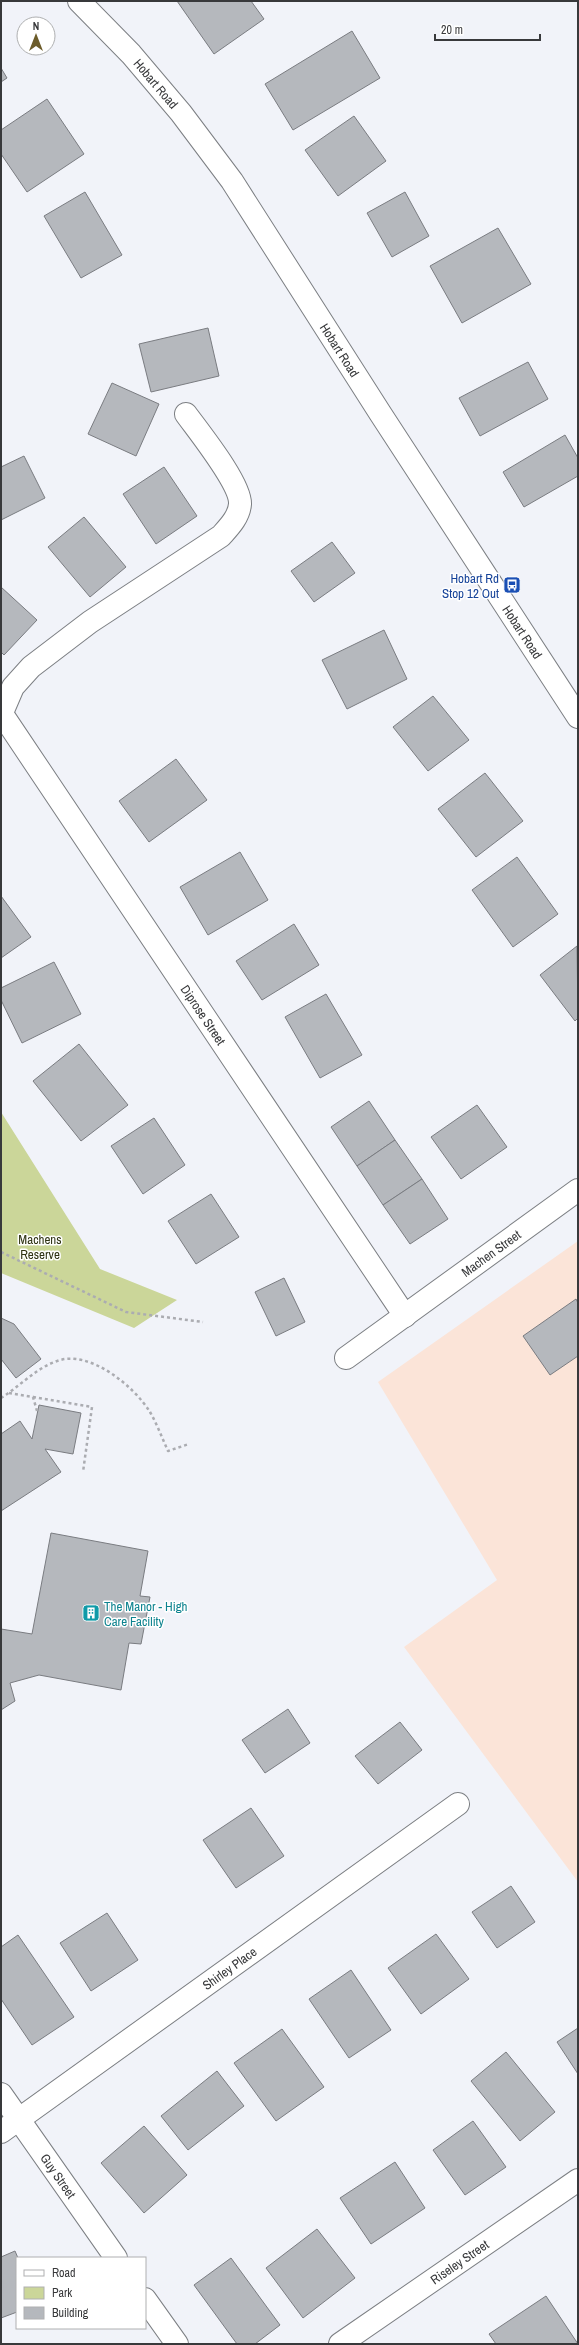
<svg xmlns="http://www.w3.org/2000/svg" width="579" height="2345" font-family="'Archivo Narrow',sans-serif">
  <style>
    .commercial { fill: #fbe4d8 }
    .green { fill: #cbd699 }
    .building { fill: #b5b8bd; stroke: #7a7c81 }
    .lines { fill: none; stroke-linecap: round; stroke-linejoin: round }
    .minor-casing { stroke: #7c7f83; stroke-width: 24 }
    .major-casing { stroke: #7c7f83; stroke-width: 24 }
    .path { stroke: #abacb1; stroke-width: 2.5; stroke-dasharray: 3 3; stroke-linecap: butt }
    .minor { stroke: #fff; stroke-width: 22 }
    .major { stroke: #fff; stroke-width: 22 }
    .labels { text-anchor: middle; stroke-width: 3; stroke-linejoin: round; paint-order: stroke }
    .street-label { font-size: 13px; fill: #38393b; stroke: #fff }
    .transit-label { font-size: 13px; fill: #164399; stroke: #fff; text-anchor: end }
    .park-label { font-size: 13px; fill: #2f3313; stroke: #fff }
    .culture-label { font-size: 13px; fill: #0d838f; stroke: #fff; text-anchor: start }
  </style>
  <rect width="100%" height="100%" fill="#f1f3f9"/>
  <path class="commercial" d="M 578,1241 L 578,1882 L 404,1647 L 497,1580 L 378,1382 Z"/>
  <path class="green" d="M 1,1112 L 100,1269 L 177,1300 L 134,1328 L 1,1273 Z"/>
  <g class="building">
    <path d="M 177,1 L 251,1 L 264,19 L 214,54 Z"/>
    <path d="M 352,31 L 380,78 L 293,130 L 265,84 Z"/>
    <path d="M 1,68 L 7,78 L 1,82 Z"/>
    <path d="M 47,99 L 84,154 L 27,192 L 1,154 L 1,130 Z"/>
    <path d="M 354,116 L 386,161 L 338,196 L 305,150 Z"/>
    <path d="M 85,192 L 122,255 L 81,278 L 44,216 Z"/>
    <path d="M 405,192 L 429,236 L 392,257 L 367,213 Z"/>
    <path d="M 498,228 L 531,284 L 462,323 L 430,266 Z"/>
    <path d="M 208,328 L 219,376 L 151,392 L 139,344 Z"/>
    <path d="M 528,362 L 548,399 L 480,436 L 459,398 Z"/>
    <path d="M 112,383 L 159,404 L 136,456 L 88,434 Z"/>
    <path d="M 565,435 L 578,458 L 578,476 L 524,507 L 503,472 Z"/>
    <path d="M 24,456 L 45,498 L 1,520 L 1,467 Z"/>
    <path d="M 164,467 L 197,516 L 156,544 L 123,494 Z"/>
    <path d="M 84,517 L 126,567 L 90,597 L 48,547 Z"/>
    <path d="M 332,542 L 355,573 L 314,602 L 291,571 Z"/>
    <path d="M 1,587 L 37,620 L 4,655 L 1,652 Z"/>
    <path d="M 384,630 L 407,679 L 347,709 L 322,660 Z"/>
    <path d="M 433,696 L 469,740 L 428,771 L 393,727 Z"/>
    <path d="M 176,759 L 207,800 L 149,842 L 119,801 Z"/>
    <path d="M 485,773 L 523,821 L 476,857 L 438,809 Z"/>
    <path d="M 240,852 L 268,900 L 208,935 L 180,887 Z"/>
    <path d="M 517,857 L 558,914 L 513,947 L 472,890 Z"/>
    <path d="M 1,896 L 31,937 L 1,958 Z"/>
    <path d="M 294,924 L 319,965 L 262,1000 L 236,961 Z"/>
    <path d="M 577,946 L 578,1018 L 575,1021 L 540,975 Z"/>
    <path d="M 54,962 L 81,1014 L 22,1043 L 1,1000 L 1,988 Z"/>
    <path d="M 326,994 L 362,1055 L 320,1078 L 285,1017 Z"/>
    <path d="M 79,1044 L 128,1105 L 81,1141 L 33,1081 Z"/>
    <path d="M 369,1101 L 395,1140 L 357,1166 L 331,1127 Z"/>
    <path d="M 477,1105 L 507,1147 L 461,1179 L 431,1137 Z"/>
    <path d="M 154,1118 L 185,1165 L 143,1194 L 111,1146 Z"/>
    <path d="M 395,1140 L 422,1179 L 383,1205 L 357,1166 Z"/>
    <path d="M 422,1179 L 448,1219 L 410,1244 L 383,1205 Z"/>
    <path d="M 211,1194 L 239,1237 L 196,1264 L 168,1221 Z"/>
    <path d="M 284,1278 L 305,1322 L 276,1336 L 255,1292 Z"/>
    <path d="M 576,1299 L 578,1303 L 578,1356 L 550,1375 L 523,1336 Z"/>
    <path d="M 1,1318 L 14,1324 L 41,1359 L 16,1378 L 1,1359 Z"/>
    <path d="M 39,1405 L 81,1413 L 73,1454 L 45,1449 L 61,1472 L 1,1511 L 1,1434 L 20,1421 L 32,1439 Z"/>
    <path d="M 51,1533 L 148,1551 L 140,1596 L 150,1597 L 141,1644 L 129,1643 L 121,1690 L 39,1675 L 10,1683 L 15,1701 L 1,1710 L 1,1629 L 32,1634 Z"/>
    <path d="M 288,1709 L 310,1743 L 265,1773 L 242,1740 Z"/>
    <path d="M 400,1722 L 422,1750 L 378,1784 L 355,1756 Z"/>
    <path d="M 251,1808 L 284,1856 L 236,1888 L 203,1840 Z"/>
    <path d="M 511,1886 L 535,1922 L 497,1948 L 472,1912 Z"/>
    <path d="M 107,1913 L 138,1960 L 91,1991 L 60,1943 Z"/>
    <path d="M 436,1934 L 469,1979 L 421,2014 L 388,1968 Z"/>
    <path d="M 18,1935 L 74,2017 L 32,2045 L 1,1999 L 1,1947 Z"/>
    <path d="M 351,1970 L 391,2030 L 349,2058 L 309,1999 Z"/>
    <path d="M 578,2028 L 578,2074 L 557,2042 Z"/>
    <path d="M 282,2029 L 324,2087 L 276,2121 L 234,2063 Z"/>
    <path d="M 506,2052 L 555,2112 L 520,2141 L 471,2081 Z"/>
    <path d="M 217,2071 L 244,2106 L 188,2150 L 161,2116 Z"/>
    <path d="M 473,2121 L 506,2167 L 465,2195 L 433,2150 Z"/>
    <path d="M 144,2126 L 187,2175 L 144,2213 L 101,2163 Z"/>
    <path d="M 395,2162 L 425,2208 L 371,2244 L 340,2198 Z"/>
    <path d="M 317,2229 L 355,2278 L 303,2318 L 266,2268 Z"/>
    <path d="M 15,2251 L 18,2258 L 17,2312 L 1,2318 L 1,2257 Z"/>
    <path d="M 231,2258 L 280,2325 L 255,2344 L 237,2344 L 194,2285 Z"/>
    <path d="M 546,2296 L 578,2344 L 496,2344 L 489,2334 Z"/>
  </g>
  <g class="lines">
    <g class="minor-casing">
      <g id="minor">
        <path id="s1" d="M 2,714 L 405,1316"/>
        <path d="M 1,715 L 13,687 L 31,667 L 90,622 L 221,536 C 229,527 239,517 240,504 C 241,484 199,432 186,414"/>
        <path id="s2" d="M 346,1358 L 578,1190"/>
        <path id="s3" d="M 1,2094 L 116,2258"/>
        <path id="s4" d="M 1,2132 L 458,1804"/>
        <path d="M 145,2299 L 177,2344"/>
        <path id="s5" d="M 340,2344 L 578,2180"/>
      </g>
    </g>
    <g class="major-casing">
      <g id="major">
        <path id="s6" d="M 79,1 L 131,54 L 181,113 L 232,181 L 380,413 L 578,717"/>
      </g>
    </g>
    <g class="path">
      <path d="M 1,1252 L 126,1312 L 203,1322"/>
      <path d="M 9,1393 L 33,1397 L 37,1411"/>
      <path d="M 33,1397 L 92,1407 L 83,1472"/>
      <path d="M 1,1398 C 19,1387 36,1368 57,1361 C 89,1349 134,1386 150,1412 C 157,1424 162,1438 168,1451 L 189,1444"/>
    </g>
    <use href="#minor" class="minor"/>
    <use href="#major" class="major"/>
  </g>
  <defs>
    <g id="bus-square" transform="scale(0.9)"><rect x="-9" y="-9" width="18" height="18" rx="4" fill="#1a4fb4" stroke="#fff"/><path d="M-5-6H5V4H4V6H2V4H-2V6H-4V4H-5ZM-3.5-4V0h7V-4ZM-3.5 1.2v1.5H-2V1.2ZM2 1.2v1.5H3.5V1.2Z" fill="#fff"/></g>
    <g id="building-square" transform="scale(0.9)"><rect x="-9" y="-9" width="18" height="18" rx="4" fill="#0f9aa8" stroke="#fff"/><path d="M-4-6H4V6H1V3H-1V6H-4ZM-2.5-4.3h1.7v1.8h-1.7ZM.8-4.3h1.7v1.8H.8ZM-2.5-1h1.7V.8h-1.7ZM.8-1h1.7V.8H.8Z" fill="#fff"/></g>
  </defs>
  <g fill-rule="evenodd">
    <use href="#bus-square" x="512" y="585"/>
    <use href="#building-square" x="91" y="1613"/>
  </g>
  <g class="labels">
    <g class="street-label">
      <text dy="5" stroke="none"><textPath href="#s6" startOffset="113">Hobart Road</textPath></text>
      <text dy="5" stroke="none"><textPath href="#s6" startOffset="437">Hobart Road</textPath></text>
      <text dy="5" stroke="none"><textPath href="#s6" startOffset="773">Hobart Road</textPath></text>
      <text dy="5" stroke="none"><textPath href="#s1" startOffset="362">Diprose Street</textPath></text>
      <text dy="5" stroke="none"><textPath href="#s2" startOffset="179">Machen Street</textPath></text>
      <text dy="5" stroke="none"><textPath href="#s4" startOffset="281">Shirley Place</textPath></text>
      <text dy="5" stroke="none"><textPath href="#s3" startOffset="100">Guy Street</textPath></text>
      <text dy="5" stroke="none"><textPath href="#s5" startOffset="145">Riseley Street</textPath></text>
    </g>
    <g class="transit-label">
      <text x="499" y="583">Hobart Rd<tspan x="499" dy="15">Stop 12 Out</tspan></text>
    </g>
    <g class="park-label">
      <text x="40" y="1244">Machens<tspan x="40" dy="15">Reserve</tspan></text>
    </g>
    <g class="culture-label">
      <text x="104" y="1611">The Manor - High<tspan x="104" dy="15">Care Facility</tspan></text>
    </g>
  </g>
  <rect width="579" height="2345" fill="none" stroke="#38393b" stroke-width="4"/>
  <rect x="16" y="2257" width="130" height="72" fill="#ffffff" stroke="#afb0b1"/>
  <rect x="24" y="2270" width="20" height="6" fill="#ffffff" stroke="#afb0b1"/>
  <text x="52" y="2277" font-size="12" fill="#38393b">Road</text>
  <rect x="24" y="2287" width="20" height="12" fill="#cbd699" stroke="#afb0b1"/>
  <text x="52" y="2297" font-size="12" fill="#38393b">Park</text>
  <rect x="24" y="2307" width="20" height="12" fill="#b5b8bd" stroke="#afb0b1"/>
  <text x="52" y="2317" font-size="12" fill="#38393b">Building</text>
  <g transform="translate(36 36)"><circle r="19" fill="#ffffff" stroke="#afb0b1"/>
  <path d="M0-3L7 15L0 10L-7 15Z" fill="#6c5c2a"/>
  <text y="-6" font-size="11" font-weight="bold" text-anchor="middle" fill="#38393b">N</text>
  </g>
  <path d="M435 34v6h105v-6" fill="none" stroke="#38393b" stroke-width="2"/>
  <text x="441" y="34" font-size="12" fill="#38393b" stroke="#ffffff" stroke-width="3" paint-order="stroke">20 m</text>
</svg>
